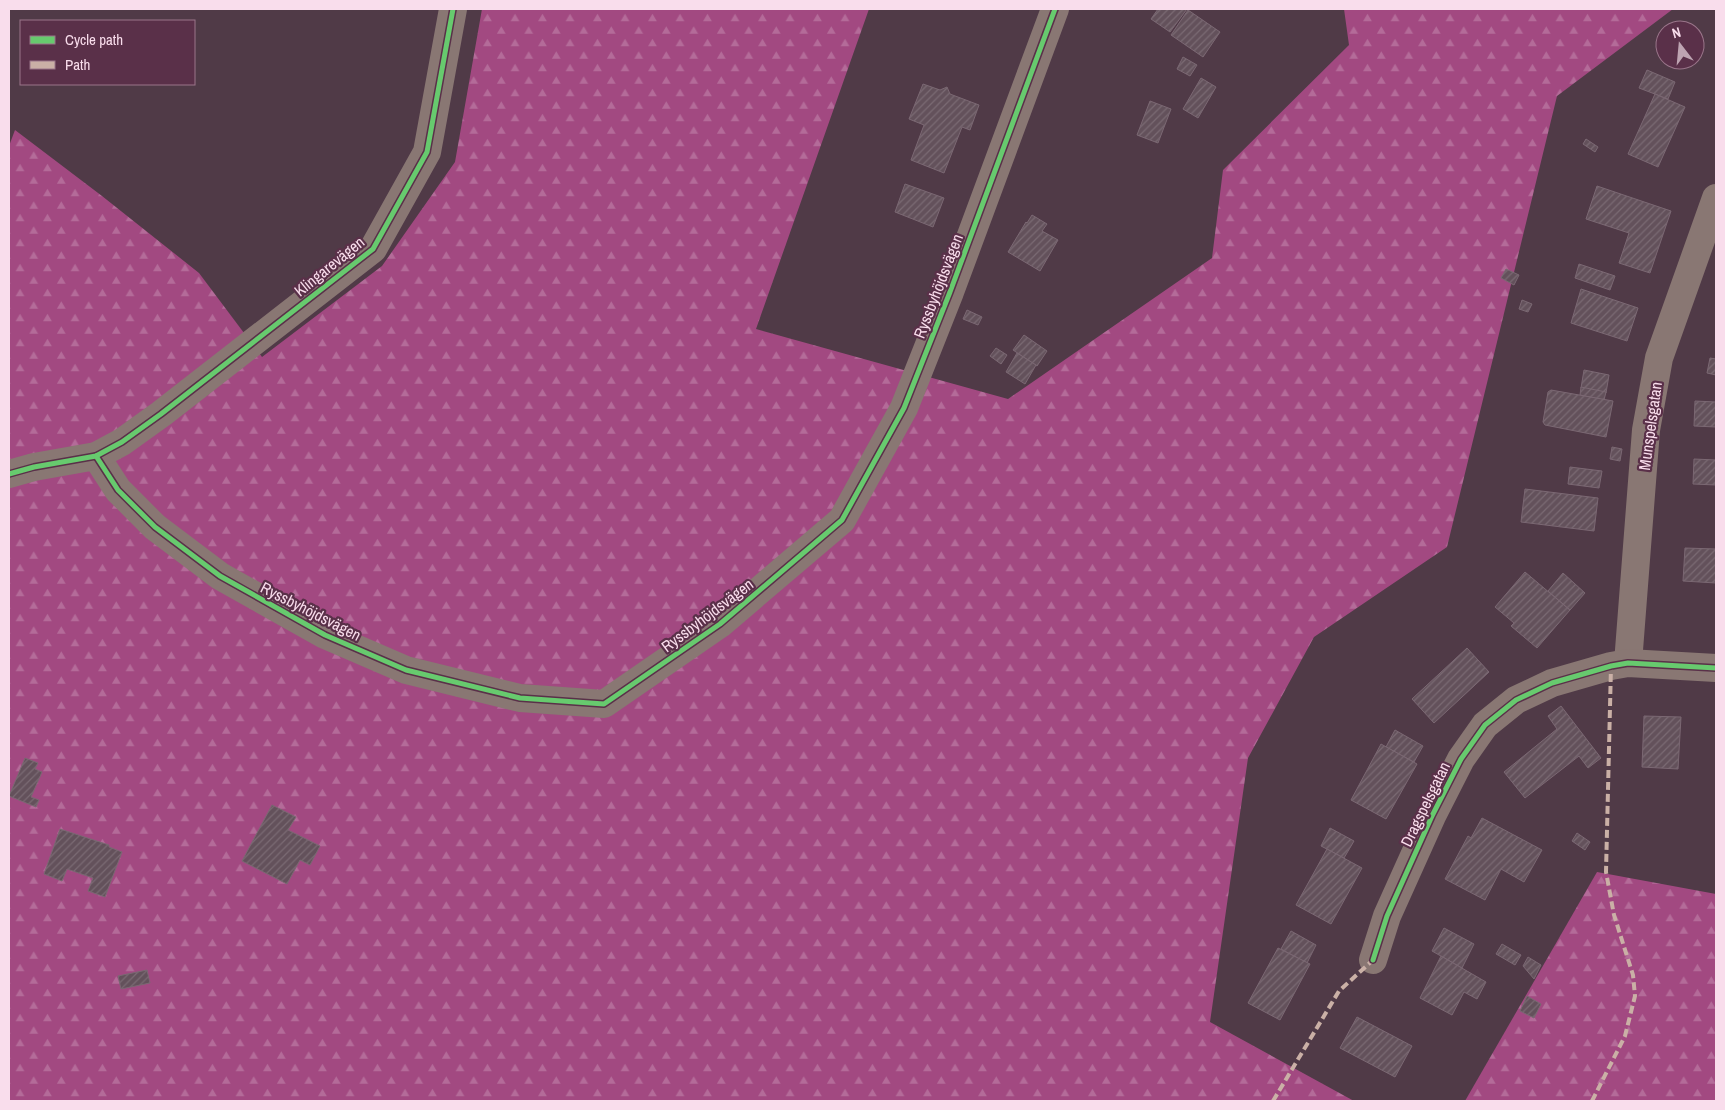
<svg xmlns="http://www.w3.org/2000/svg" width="1725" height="1110" viewBox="0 0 1725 1110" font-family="'Archivo Narrow',sans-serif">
<defs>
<pattern id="forest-firs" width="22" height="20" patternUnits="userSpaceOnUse" patternTransform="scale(1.25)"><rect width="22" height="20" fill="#a24981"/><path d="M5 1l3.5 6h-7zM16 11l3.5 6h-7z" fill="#b46b99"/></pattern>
<pattern id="building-hatch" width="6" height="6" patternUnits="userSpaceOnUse" patternTransform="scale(1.25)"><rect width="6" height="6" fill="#63515b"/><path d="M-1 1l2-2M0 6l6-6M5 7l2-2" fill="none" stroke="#7a6a73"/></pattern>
</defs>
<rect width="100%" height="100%" fill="#503a47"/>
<!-- forest -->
<g fill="url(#forest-firs)">
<path d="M482,9H869L756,329L1008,399L1212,258L1223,170L1349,45L1344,9H1673L1557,96L1447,547L1314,637L1248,758L1210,1022L1354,1101H9V146L15,130L102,196L199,273L262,357L382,266L455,162Z"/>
<path d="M1597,872L1716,894V1101H1465Z"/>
</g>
<!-- building -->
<g fill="url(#building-hatch)" stroke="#7b6873">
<path d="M1158,9H1187L1170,32L1151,19Z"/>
<path d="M1188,10L1220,32L1203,57L1171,35Z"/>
<path d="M1183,57L1197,65L1190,76L1177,69Z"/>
<path d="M1647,70L1675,82L1668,99L1639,88Z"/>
<path d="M1201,78L1216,87L1198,118L1183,109Z"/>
<path d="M923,84L940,90L947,87L950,94L979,105L970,130L962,127L944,173L911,160L924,125L909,119Z"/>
<path d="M1655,94L1685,107L1658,167L1628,154Z"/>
<path d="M1150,101L1171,109L1158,143L1137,135Z"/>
<path d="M1586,139L1598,147L1595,152L1583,144Z"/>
<path d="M905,184L944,198L933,227L895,212Z"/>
<path d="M1597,186L1671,211L1650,273L1619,263L1629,233L1586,219Z"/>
<path d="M1032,215L1047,224L1042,231L1058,240L1040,271L1008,252L1026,222L1027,223Z"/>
<path d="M1579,264L1615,276L1610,290L1575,278Z"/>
<path d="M1506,269L1519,275L1514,285L1501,278Z"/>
<path d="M1581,289L1638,308L1627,341L1571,323Z"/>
<path d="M1522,300L1532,304L1528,312L1519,309Z"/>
<path d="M967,310L982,317L978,325L963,319Z"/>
<path d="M1024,335L1047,351L1037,366L1013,350Z"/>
<path d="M996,348L1007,355L1001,364L990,356Z"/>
<path d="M1017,353L1036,365L1025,384L1006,372Z"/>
<path d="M1710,358L1716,359V375L1707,373Z"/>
<path d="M1584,370L1609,375L1606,393L1581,388Z"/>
<path d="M1581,387L1606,392L1604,400L1580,395Z"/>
<path d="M1551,390L1613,401L1606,437L1545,425L1543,422L1548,392Z"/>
<path d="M1695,401L1716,402V427L1694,426Z"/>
<path d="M1612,447L1622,449L1620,461L1610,459Z"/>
<path d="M1694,459L1716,460V485L1693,484Z"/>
<path d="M1570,467L1602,471L1599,488L1568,484Z"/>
<path d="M1525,489L1598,498L1594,531L1521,522Z"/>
<path d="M1685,548L1716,549V583L1683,581Z"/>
<path d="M1525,572L1570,610L1537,648L1511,626L1514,623L1495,607Z"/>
<path d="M1563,573L1585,593L1570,610L1548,591Z"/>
<path d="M1467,648L1489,672L1434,723L1412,699Z"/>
<path d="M1561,706L1601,758L1588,768L1579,756L1525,798L1504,772L1557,729L1548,716Z"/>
<path d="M1644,716L1681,717L1678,769L1642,767Z"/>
<path d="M1395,730L1423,746L1414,762L1386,747Z"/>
<path d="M1381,744L1417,764L1386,819L1351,800Z"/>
<path d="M25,758L38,763L35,769L42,772L31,797L39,800L36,807L9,796Z"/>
<path d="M272,805L296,817L288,830L320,846L310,865L300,860L287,884L242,861Z"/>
<path d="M1482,818L1542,850L1524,882L1501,869L1485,900L1445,879L1468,836L1471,838Z"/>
<path d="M1330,828L1354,841L1344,858L1321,846Z"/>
<path d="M60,829L109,845V847L122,852L105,897L88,891L93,878L67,869L62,881L44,874Z"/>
<path d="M1577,833L1590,842L1585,850L1572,841Z"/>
<path d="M1327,849L1362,868L1331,924L1296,905Z"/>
<path d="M1444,928L1474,944L1462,968L1432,951Z"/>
<path d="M1291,931L1316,945L1307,963L1281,949Z"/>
<path d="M1502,944L1521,955L1515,965L1496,954Z"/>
<path d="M1278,948L1310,964L1280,1020L1248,1003Z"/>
<path d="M1441,956L1486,982L1477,999L1464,992L1452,1015L1420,998Z"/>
<path d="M1528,957L1541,965L1534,979L1523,966Z"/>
<path d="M147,970L150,983L121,989L118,976Z"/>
<path d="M1527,996L1541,1004L1534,1018L1520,1011Z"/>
<path d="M1357,1017L1412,1046L1395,1077L1340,1048Z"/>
</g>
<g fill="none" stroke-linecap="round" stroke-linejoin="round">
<!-- minor -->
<g stroke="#897773" stroke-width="28">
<path d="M96,456L118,490L155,527L220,576L325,635L406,670L520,698L604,704L720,624L842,520L904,408L950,292L1055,9"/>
<path d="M9,474L34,467L96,456L122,442L161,414L373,249L427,152L453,9"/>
<path d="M1628,663L1646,430L1659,358L1716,198"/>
<path d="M1373,960L1387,916L1432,816L1461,759L1485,725L1516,700L1552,683L1611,666L1628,663L1716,668"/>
</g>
<!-- quiet -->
<g stroke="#cab0a6" stroke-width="4" stroke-dasharray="8 4" stroke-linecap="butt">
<path d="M1273,1101L1339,991L1373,960"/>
<path d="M1592,1101L1625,1036L1635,996L1633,975L1614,915L1606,872L1611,666"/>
</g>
<defs>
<g id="cycleway">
<path d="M96,456L118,490L155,527L220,576L325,635L406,670L520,698L604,704L720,624L842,520L904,408L950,292L1055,9"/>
<path d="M9,474L34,467L96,456L122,442L161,414L373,249L427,152L453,9"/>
<path d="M1373,960L1387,916L1432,816L1461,759L1485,725L1516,700L1552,683L1611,666L1628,663L1716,668"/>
</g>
</defs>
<!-- cycleway casing -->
<use href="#cycleway" stroke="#5a3049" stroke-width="8"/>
<!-- cycleway -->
<use href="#cycleway" stroke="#67ca6e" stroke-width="5"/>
</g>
<g text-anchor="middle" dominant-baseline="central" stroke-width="4.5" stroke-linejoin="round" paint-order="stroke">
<!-- street labels -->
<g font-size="16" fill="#f9ddec" stroke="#5a3049">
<text transform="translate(329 266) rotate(-39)">Klingarevägen</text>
<text transform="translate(938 286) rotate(-69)">Ryssbyhöjdsvägen</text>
<text transform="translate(1650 426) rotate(-82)">Munspelsgatan</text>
<text transform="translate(311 611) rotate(27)">Ryssbyhöjdsvägen</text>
<text transform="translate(707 615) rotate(-37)">Ryssbyhöjdsvägen</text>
<text transform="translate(1425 804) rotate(-64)">Dragspelsgatan</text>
</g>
</g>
<!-- border -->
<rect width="1725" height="1110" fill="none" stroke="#f9ddec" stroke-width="20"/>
<!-- legend -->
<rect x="20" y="20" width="175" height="65" fill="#5a3049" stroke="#9a758a"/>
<rect x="30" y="36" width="25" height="8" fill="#67ca6e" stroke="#9a758a"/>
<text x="65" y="45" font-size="15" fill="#f9ddec">Cycle path</text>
<rect x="30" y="61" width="25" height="8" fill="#cab0a6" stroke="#9a758a"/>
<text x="65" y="70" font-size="15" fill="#f9ddec">Path</text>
<!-- north arrow -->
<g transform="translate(1680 45) rotate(344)"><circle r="24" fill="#5a3049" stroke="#9a758a"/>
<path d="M0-4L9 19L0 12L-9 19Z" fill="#bea4b2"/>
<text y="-8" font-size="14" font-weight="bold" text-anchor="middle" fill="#f9ddec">N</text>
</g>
</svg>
